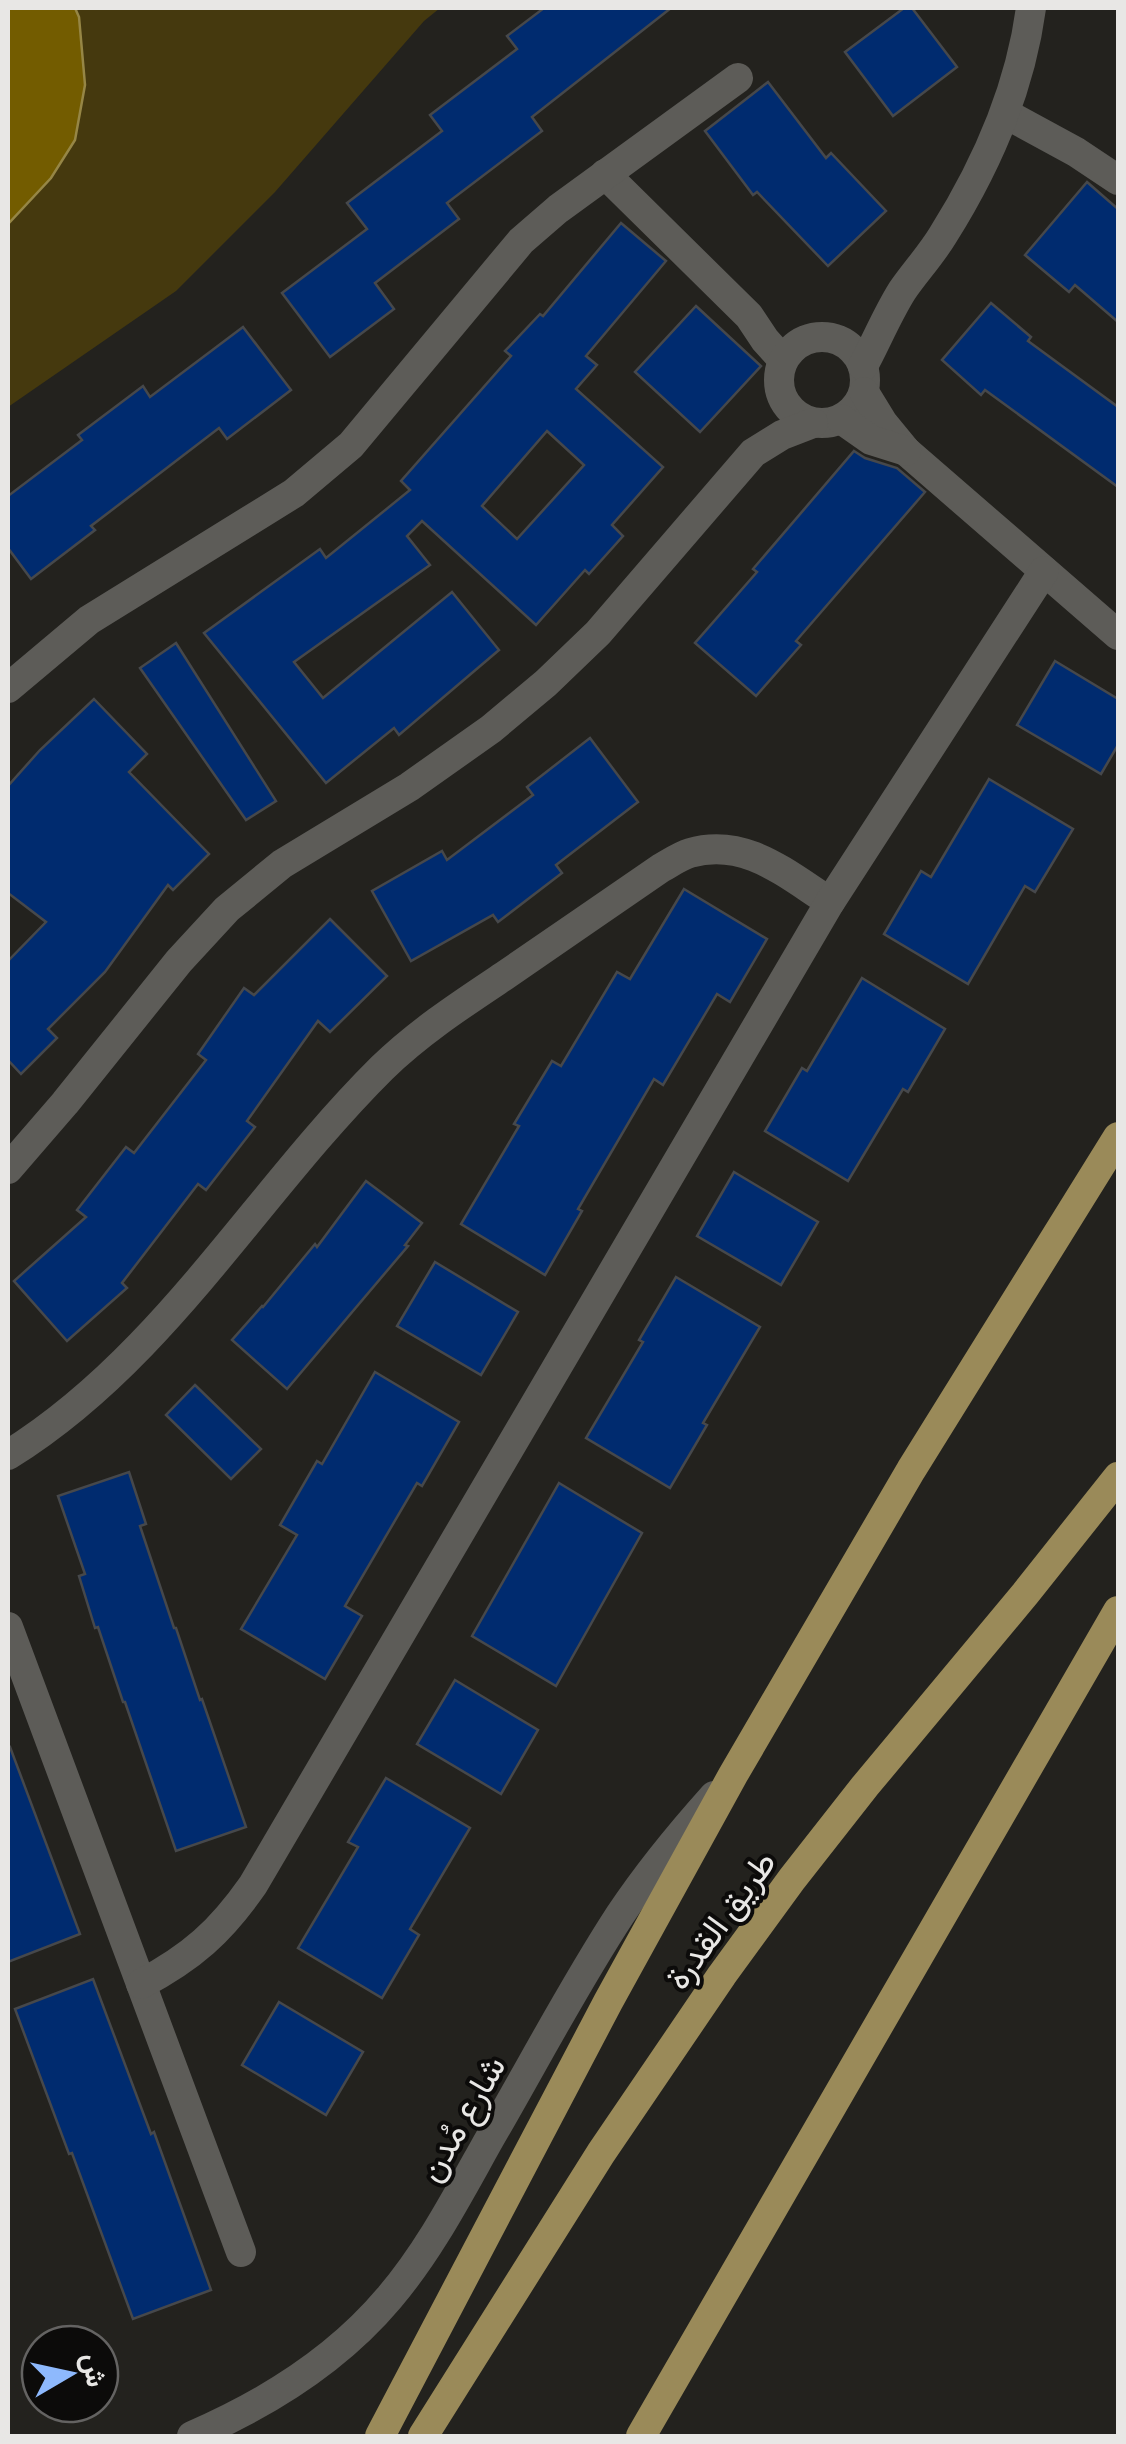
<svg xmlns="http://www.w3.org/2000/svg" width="1126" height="2444" viewBox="0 0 1126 2444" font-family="Literata,Vazirmatn,serif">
<rect width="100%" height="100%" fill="#23221e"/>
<!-- green -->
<path fill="#45390e" d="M8,8H440L424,21L275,192L176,291L8,407Z"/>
<!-- water -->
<path fill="#735c00" stroke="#968645" stroke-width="2.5" d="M8,8H75L79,17L85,85L75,140L51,178L8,224Z"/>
<!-- building -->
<g fill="#002b6f" stroke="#46484b" stroke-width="2.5" fill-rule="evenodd">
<path d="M544,8H671L532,117L542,131L447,203L459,219L375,283L394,309L330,357L282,293L367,229L347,203L442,131L430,115L517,49L507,36Z"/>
<path d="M904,8H912L957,67L893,116L845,52Z"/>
<path d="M768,82L826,158L831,153L886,211L828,266L757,192L753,195L705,131Z"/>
<path d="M1087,182L1118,209V322L1075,285L1069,292L1025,255Z"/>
<path d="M621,223L666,261L586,356L597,365L576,389L663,467L612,525L623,536L589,574L585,570L536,625L422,521L407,536L430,565L294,662L323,698L452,592L499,650L399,735L394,728L326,783L204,633L320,549L326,558L410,490L401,481L511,356L505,351L540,314L543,316ZM547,431L584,465L517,539L482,506Z"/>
<path d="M991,303L1031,337L1028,341L1118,407V487L985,390L981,395L942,360Z"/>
<path d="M696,306L761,366L700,432L635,372Z"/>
<path d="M243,327L291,390L227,439L219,428L91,526L95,530L31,579L8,548V496L82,440L78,435L143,386L150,397Z"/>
<path d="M854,451L865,458L897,468L925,492L796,641L801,645L756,696L695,643L757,572L753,569Z"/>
<path d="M176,643L276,801L246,820L140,668Z"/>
<path d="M1055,661L1118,699V745L1101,774L1017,725Z"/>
<path d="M94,699L147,754L129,772L209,854L173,890L168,885L105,972L48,1029L57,1038L21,1074L8,1060V961L46,922L8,893V786L40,750Z"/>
<path d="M590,738L638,802L556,865L562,873L498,922L493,915L411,961L372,891L442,851L447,860L533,795L527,787Z"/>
<path d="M989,779L1073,829L1035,892L1025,886L968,984L884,934L921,871L931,877Z"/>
<path d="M684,889L767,939L730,1002L717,994L663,1085L654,1079L578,1209L582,1211L545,1275L461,1224L519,1126L514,1124L552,1061L561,1066L617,972L630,979Z"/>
<path d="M330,919L387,976L330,1032L318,1021L247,1121L255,1127L206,1190L198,1184L122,1283L127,1288L67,1341L14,1281L86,1217L77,1210L126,1147L134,1153L206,1060L198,1054L244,988L254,995Z"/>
<path d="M862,978L945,1029L908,1092L903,1089L848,1181L765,1131L802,1068L807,1071Z"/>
<path d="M734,1172L818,1222L781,1285L697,1236Z"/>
<path d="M366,1181L422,1223L405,1245L408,1246L287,1389L232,1340L262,1306L263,1307L315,1244L317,1247Z"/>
<path d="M435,1262L518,1312L481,1375L397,1326Z"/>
<path d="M676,1277L760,1327L703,1423L707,1425L670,1488L586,1438L643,1342L639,1340Z"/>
<path d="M375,1372L459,1422L422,1486L417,1483L345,1606L362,1616L325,1679L241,1629L297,1535L280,1525L317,1461L322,1464Z"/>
<path d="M195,1385L261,1449L231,1479L166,1415Z"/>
<path d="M129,1472L146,1524L140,1526L174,1628H176L200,1700L202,1699L246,1827L176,1851L125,1702H123L98,1627L95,1628L79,1576L85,1574L58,1496Z"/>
<path d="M559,1483L642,1533L556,1686L472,1636Z"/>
<path d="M455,1680L538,1730L501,1794L417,1744Z"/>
<path d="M10,1747L80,1934L8,1962V1748Z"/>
<path d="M386,1778L470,1828L410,1929L419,1935L382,1998L298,1948L358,1847L348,1842Z"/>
<path d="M93,1979L151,2134L154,2132L211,2290L133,2319L72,2153L69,2154L15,2009Z"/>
<path d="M279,2002L363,2052L326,2115L242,2065Z"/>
</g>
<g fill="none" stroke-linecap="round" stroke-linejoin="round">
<!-- minor -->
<g stroke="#5d5c58" stroke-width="30">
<path d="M1006,114L1076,152L1118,180"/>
<path d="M605,174L749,316L765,340L783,360"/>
<circle cx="822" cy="380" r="43"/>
<path d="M863,366C876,342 887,315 902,291C915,272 931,255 943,235C987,165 1020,90 1031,8"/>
<path d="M864,392L883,423L906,451L1118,635"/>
<path d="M841,419L871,440L906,451"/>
<path d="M8,688L89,620L294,493L351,445L521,241L558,209L738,78"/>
<path d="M8,1169L65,1103L179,961L227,909L282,864L409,787L491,729L546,683L598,633L753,453L782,435L813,423"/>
<path d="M8,1455C163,1359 255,1194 382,1068C419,1032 462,1004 504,976C556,940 609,904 661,868C670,863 680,856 690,853C745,837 786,874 830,902"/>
<path d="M8,1627L241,2252"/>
<path d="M141,1984C192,1957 220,1932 253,1885L830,902L1044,571"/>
<path d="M192,2436C266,2404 336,2361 389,2298C430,2250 459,2193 490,2138C533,2064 573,1987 620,1915C648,1873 680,1834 714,1796"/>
</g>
<!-- major -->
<g stroke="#9a8a59" stroke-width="30">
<path d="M380,2436L608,2002L733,1775L911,1470L1118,1137"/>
<path d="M423,2436L601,2153L722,1975L792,1879L865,1786L1025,1594L1118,1477"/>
<path d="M641,2436L1118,1611"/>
</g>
</g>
<g text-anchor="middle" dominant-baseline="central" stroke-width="8" stroke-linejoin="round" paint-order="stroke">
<!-- street labels -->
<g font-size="35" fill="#e8e7e5" stroke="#0c0b0a">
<text transform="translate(718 1918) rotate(-54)">طريق القدرة</text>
<text transform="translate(459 2117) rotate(-60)">شارع مُدن</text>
</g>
</g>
<!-- border -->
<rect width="1126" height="2444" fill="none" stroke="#e8e7e5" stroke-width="20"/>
<!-- north arrow -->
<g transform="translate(70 2374) rotate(81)"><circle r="48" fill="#0c0b0a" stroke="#646362" stroke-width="2.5"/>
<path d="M0-8L18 38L0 25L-18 38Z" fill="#8eb9fd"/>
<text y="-15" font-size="28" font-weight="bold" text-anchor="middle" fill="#e8e7e5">ش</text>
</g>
</svg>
